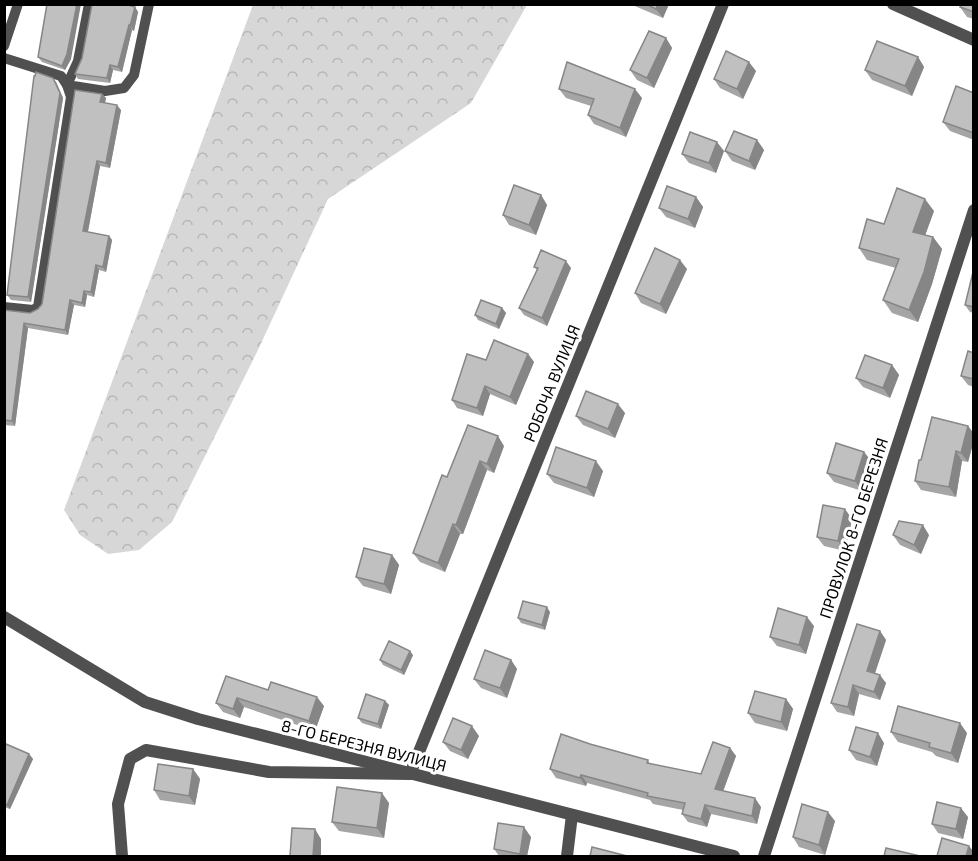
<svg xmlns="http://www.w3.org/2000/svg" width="978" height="861" viewBox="0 0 978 861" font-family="'Exo 2',sans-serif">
<defs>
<pattern id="forest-crowns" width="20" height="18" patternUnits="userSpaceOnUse" patternTransform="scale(1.5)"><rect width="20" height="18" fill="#d7d7d7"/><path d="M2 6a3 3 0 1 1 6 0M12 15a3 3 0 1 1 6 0" fill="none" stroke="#b7b7b7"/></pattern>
</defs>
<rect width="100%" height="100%" fill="#fff"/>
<!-- forest -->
<path fill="url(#forest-crowns)" d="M253,5H527L471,103L328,199L257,352L172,522L139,550L108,554L80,535L64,510Z"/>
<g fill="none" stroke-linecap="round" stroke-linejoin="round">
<!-- lane -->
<g stroke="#505050" stroke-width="10">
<path d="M89,4L78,61L67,85L105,91L124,88L134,75L149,4"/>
<path d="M4,46L18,4"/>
<path d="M4,58L61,76L67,85L71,97L38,307L33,310L4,307"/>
</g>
<!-- street -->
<g stroke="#505050" stroke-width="12">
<path d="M893,4L974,40"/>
<path d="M4,617L145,702L198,719L734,856"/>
<path d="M122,856L118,804L130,759L146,750L269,772L410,774L723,4"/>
<path d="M567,856L572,815"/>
<path d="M764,856L974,210"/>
</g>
</g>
<!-- wall -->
<g fill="#a5a5a5">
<path d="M630,4H669L663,18Z"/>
<path d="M974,4V19L967,17L960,7Z"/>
<path d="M129,5L135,7L138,12L134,31L132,30L122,72L113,70L110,83L78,79L75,74L82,58Z"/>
<path d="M666,38L672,48L654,88L637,80L630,70Z"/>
<path d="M38,57L71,59L65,70L42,62Z"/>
<path d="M918,57L924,67L912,96L872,80L865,70Z"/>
<path d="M756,71L743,99L720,88L714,79Z"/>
<path d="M56,82L63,98L31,302L11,300L7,295Z"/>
<path d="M559,89L642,98L626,137L594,124L588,115L591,106L566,98Z"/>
<path d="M974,93V140L950,131L943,122Z"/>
<path d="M102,94L106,98L105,103L121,110L110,168L100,166L88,232L109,236L112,240L106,272L99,270L94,297L87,295L85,307L74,305L68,335L28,328L15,426L4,425V310L30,313L38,309L42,304Z"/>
<path d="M757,140L764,150L755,170L732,161L725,151Z"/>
<path d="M724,151L716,173L689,163L682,154Z"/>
<path d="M541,195L547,205L536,235L509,225L503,215Z"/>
<path d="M696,197L703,207L695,228L666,217L659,208Z"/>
<path d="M934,211L925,235L933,237L942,249L932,284L918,322L892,313L883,300L896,268L867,260L859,248L884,224Z"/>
<path d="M534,267L571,268L547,326L524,315L519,308L537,270Z"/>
<path d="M974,268V313L970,312L965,305Z"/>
<path d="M687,269L666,314L641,303L635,293Z"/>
<path d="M502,308L506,313L499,329L478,320L475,315Z"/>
<path d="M974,353V387L968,385L961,376Z"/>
<path d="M528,354L534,362L516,405L490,394L483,416L457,408L452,400L486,360Z"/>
<path d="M892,365L899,375L890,398L863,387L856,378Z"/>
<path d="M625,413L615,438L583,425L576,416Z"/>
<path d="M968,426L974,434V440L968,462L962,461L956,497L921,490L915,481L921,460Z"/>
<path d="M504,446L494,473L487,470L463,534H460L445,572L420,562L413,553L447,477Z"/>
<path d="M864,452L871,461L862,491L834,482L827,473Z"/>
<path d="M603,471L594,497L554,483L547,474Z"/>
<path d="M852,519L845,551L824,546L817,537Z"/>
<path d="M893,535H929L921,554L900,545Z"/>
<path d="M392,555L399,565L391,594L363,586L356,577Z"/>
<path d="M550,612L545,630L521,623L518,618Z"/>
<path d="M814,626L806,654L777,646L770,637Z"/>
<path d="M880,631L886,640L875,673L886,683L880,700L859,694L854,716L837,712L831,703Z"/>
<path d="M413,655L404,675L383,665L380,660Z"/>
<path d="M511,660L517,669L507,698L481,688L474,679Z"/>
<path d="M268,690L324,706L315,731L244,707L240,718L223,712L216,703Z"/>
<path d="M786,699L793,709L787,731L755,723L748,713Z"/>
<path d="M385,701L389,705L381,729L362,723L358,718Z"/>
<path d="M891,732L967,733L958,763L936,756L932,752L898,742Z"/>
<path d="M479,736L468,759L450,751L443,742Z"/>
<path d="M884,743L877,766L856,760L849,750Z"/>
<path d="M590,744L648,760L650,764L701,774L730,748L736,756L723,791L761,807L757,824L711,814L707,827L688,822L682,814L683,810L653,804L650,800L587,783L586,786L556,778L550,769Z"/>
<path d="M4,748L29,754L33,759L10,809L4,807Z"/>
<path d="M193,769L200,779L195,805L160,800L154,790Z"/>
<path d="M389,803L384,838L339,831L332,822Z"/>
<path d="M968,817L963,839L938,833L932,824Z"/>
<path d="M835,821L825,855L799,847L793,837Z"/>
<path d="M531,837L527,856H499L494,849Z"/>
</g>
<!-- shaded-wall -->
<g fill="#868686">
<path d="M77,4H81L71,59L65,70L62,66Z"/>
<path d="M658,4H669L663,18L656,9Z"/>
<path d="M135,7L138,12L134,31L130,26Z"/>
<path d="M129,25L132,30L122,72L118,67Z"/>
<path d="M666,38L672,48L654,88L647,78Z"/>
<path d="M918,57L924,67L912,96L905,86Z"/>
<path d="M749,62L756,71L743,99L737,89Z"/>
<path d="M110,65L113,70L110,83L107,78Z"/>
<path d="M53,78L56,82L63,98L31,302L28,297Z"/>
<path d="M635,89L642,98L626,137L620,128Z"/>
<path d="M102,94L106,98L104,107L100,102Z"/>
<path d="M117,105L121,110L110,168L106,163Z"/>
<path d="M757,140L764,150L755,170L749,161Z"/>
<path d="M717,142L724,151L716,173L709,163Z"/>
<path d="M97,161L100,166L87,236L83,231Z"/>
<path d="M541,195L547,205L536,235L529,225Z"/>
<path d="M696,197L703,207L695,228L688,219Z"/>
<path d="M925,199L934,211L922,244L913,232Z"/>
<path d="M109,236L112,240L106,272L103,267Z"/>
<path d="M933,237L942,249L932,284L918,322L909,310Z"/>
<path d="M680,260L687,269L666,314L660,304Z"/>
<path d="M566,261L571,268L547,326L542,318Z"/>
<path d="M96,265L99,270L94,297L91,292Z"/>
<path d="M84,291L87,295L85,307L82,303Z"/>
<path d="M70,300L74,305L68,335L65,330Z"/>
<path d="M502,308L506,313L499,329L496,324Z"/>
<path d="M24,323L28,328L15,426L12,421Z"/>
<path d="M528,354L534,362L516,405L510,397Z"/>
<path d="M892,365L899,375L890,398L883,388Z"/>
<path d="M485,386L490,394L483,416L477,408Z"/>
<path d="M618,404L625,413L615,438L608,429Z"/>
<path d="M968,426L974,434V440L968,462L961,453Z"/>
<path d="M498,436L504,446L494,473L487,464Z"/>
<path d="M956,451L962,461L956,497L949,487Z"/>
<path d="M864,452L871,461L862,491L855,481Z"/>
<path d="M480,461L487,470L463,534L456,525Z"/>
<path d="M596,461L603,471L594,497L587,488Z"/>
<path d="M845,509L852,519L845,551L838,541Z"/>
<path d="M453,524L460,534L445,572L438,563Z"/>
<path d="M923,525L929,535L921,554L914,545Z"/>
<path d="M392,555L399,565L391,594L384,584Z"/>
<path d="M547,607L550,612L545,630L542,625Z"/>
<path d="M807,617L814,626L806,654L799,645Z"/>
<path d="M880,631L886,640L873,679L867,671Z"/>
<path d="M410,651L413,655L404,675L401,670Z"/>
<path d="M511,660L517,669L507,698L500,688Z"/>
<path d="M880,675L886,683L880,700L874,692Z"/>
<path d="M853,685L859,694L854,716L848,707Z"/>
<path d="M317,697L324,706L315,731L309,721Z"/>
<path d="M237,698L244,707L240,718L233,709Z"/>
<path d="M786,699L793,709L787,731L781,722Z"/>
<path d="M385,701L389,705L381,729L378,724Z"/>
<path d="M960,723L967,733L958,763L951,753Z"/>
<path d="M472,726L479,736L468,759L461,750Z"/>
<path d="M878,733L884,743L877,766L870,757Z"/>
<path d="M730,748L736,756L721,797L715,789Z"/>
<path d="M29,754L33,759L10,809L7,805Z"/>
<path d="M193,769L200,779L195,805L189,796Z"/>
<path d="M581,775L587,783L586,786L580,778Z"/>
<path d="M382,793L389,803L384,838L377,828Z"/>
<path d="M755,798L761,807L757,824L752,816Z"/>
<path d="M705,805L711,814L707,827L701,819Z"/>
<path d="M961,808L968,817L963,839L956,829Z"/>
<path d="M828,812L835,821L825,855L819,845Z"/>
<path d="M524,827L531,837L527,856H521L520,854Z"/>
<path d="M315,829L321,839V856H313Z"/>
<path d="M969,846L974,852V856H966Z"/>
</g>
<!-- building -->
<g fill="#c0c0c0" stroke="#868686" stroke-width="1.5">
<path d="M47,4H77L67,54L62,66L38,57Z"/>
<path d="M92,4H125L135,7L130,26L129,25L118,67L110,65L107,78L75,74L82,58Z"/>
<path d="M646,4H658L656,9Z"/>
<path d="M961,4H974V12L960,7Z"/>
<path d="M649,31L666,38L647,78L630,70Z"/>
<path d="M877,41L918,57L905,86L865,70Z"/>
<path d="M726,51L749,62L737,89L714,79Z"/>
<path d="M567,62L635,89L620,128L588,115L594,99L559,89Z"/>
<path d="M36,72L53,78L60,93L28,297L7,295L34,76H35Z"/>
<path d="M956,86L974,93V133L943,122Z"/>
<path d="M75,90L102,94L100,102L117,105L106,163L97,161L83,231L109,236L103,267L96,265L91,292L84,291L82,303L70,300L65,330L24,323L12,421L4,420V310L30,313L38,309L42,304Z"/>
<path d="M734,131L757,140L749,161L725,151Z"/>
<path d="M690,132L717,142L709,163L682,154Z"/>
<path d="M514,185L541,195L529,225L503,215Z"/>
<path d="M667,186L696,197L688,219L659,208Z"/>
<path d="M897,188L925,199L913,232L933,237L924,272L909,310L883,300L899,259L859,248L867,219L884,224Z"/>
<path d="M655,248L680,260L660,304L635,293Z"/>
<path d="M541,250L566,261L542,318L519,308L538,268L534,267Z"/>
<path d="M974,268V307L965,305Z"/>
<path d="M481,300L502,308L496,324L475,315Z"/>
<path d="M494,340L528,354L510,397L485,386L477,408L452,400L467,354L486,360Z"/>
<path d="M968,351L974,353V379L961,376Z"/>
<path d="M865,355L892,365L883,388L856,378Z"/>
<path d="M586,391L618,404L608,429L576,416Z"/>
<path d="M932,417L968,426L961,453L956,451L949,487L915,481L919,460H921Z"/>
<path d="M468,425L498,436L487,464L480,461L456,525L453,524L438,563L413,553L442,475L447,477Z"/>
<path d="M836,443L864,452L855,481L827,473Z"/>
<path d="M556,447L596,461L587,488L547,474Z"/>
<path d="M823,505L845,509L838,541L817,537Z"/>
<path d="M899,521L923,525L914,545L893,535Z"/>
<path d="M364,548L392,555L384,584L356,577Z"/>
<path d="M523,601L547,607L542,625L518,618Z"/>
<path d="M778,608L807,617L799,645L770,637Z"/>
<path d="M857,624L880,631L867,671L880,675L874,692L853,685L848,707L831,703Z"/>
<path d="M389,641L410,651L401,670L380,660Z"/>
<path d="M485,650L511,660L500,688L474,679Z"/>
<path d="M226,676L268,690L271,682L317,697L309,721L237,698L233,709L216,703Z"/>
<path d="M755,691L786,699L781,722L748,713Z"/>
<path d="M366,694L385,701L378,724L358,718Z"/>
<path d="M898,706L960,723L951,753L929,747L930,743L891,732Z"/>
<path d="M453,718L472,726L461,750L443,742Z"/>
<path d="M856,727L878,733L870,757L849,750Z"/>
<path d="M561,734L590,744L648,760L647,763L701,774L713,742L730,748L715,789L755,798L752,816L705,805L701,819L682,814L685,803L647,796L648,793L581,775L580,778L550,769Z"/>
<path d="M6,744L29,754L7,805L4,804V748Z"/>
<path d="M158,764L193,769L189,796L154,790Z"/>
<path d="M337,787L382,793L377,828L332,822Z"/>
<path d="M937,802L961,808L956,829L932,824Z"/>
<path d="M802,804L828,812L819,845L793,837Z"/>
<path d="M498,823L524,827L520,854L494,849Z"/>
<path d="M292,828L315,829L313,856H290Z"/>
<path d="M942,838L969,846L966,856H937Z"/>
<path d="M592,847L627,856H590Z"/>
<path d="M886,848L920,856H884Z"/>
</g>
<g text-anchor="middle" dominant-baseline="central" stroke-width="6" stroke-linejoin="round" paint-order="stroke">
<!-- street labels -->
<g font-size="16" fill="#000" stroke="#fff">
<text transform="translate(551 383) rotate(-68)">РОБОЧА ВУЛИЦЯ</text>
<text transform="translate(853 528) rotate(-72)">ПРОВУЛОК 8-ГО БЕРЕЗНЯ</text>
<text transform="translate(364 745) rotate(14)">8-ГО БЕРЕЗНЯ ВУЛИЦЯ</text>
</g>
</g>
<!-- border -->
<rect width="978" height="861" fill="none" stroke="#000000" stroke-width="12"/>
</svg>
